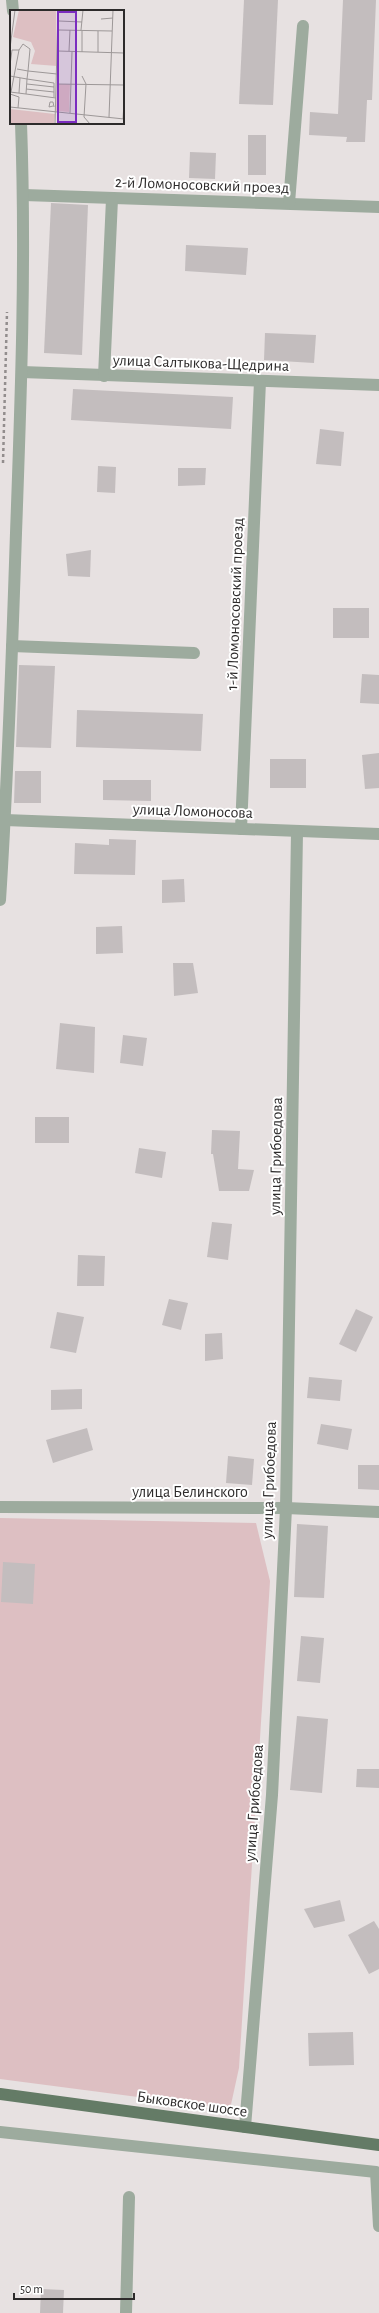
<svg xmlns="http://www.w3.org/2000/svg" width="379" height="2313" viewBox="0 0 379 2313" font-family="'Alegreya Sans',sans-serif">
<rect width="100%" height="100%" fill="#e7e1e1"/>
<!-- green -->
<path fill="#ddbfc2" d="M0,1518L256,1523L270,1581L239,2068L230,2109L0,2079Z"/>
<!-- building -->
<g fill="#c3bdbe">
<path d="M244,0H278L273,105L239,104Z"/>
<path d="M343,0H376L372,100H367L365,142H346L347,137L309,135L310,112L338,114Z"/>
<rect x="248" y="135" width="18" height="40"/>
<path d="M190,152L216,153L215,179L189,178Z"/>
<path d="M51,203L88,205L82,355L44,353Z"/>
<path d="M186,245L248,248L246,275L185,271Z"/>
<path d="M265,333L316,335L314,363L264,360Z"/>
<path d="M73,389L233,397L231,429L71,420Z"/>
<path d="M320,429L344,432L341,466L316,464Z"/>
<path d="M98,466L116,467L115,493L97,492Z"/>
<path d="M178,468H206L205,485L178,486Z"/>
<path d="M91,550L90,577L68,576L66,554Z"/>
<rect x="333" y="608" width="36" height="30"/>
<path d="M19,665L55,666L51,748L16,747Z"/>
<path d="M362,674L379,675V704L360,703Z"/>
<path d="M77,710L203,714L201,751L76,747Z"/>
<path d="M379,753V788L365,789L362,755Z"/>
<rect x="270" y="759" width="36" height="29"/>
<path d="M15,771H41V803H14Z"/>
<path d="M103,780H151V801L103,800Z"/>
<path d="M109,839L136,840L135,875L74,874L75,843L109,845Z"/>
<path d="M184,879L185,902L162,903V880Z"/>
<path d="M122,926L123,953L96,954V927Z"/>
<path d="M173,963H193L198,993L174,996Z"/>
<path d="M60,1023L95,1027L94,1073L56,1069Z"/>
<path d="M123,1035L147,1038L143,1066L120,1063Z"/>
<rect x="35" y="1117" width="34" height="26"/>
<path d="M212,1130L240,1131L238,1169L254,1170L249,1191H219L213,1154H211Z"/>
<path d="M139,1148L166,1152L162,1178L135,1173Z"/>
<path d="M212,1222L232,1224L228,1260L207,1257Z"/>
<path d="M78,1255L105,1256L104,1286H77Z"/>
<path d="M169,1299L188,1303L181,1330L162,1325Z"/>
<path d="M356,1309L373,1317L356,1352L339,1344Z"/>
<path d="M57,1312L84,1317L76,1353L50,1348Z"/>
<path d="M222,1333L223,1359L205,1361V1334Z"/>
<path d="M309,1377L342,1380L340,1401L307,1398Z"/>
<path d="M82,1389V1409L51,1410V1390Z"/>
<path d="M321,1424L352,1429L348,1450L317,1444Z"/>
<path d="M87,1428L93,1450L53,1463L46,1440Z"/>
<path d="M228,1456L254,1459L252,1485L226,1483Z"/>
<path d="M358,1465H379V1490L358,1489Z"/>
<path d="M297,1524L328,1526L324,1598L294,1597Z"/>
<path d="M3,1562L35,1564L33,1604L1,1602Z"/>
<path d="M301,1636L324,1638L320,1683L297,1681Z"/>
<path d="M297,1716L328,1719L322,1793L290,1790Z"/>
<path d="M357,1769H379V1788L356,1787Z"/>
<path d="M340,1900L345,1921L314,1928L304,1909Z"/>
<path d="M374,1921L379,1929V1969L369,1974L348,1935Z"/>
<path d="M353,2032L354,2065L309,2066L308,2033Z"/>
<path d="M41,2289L64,2290L63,2313H40Z"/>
</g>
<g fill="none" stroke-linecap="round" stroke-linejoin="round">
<!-- path -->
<path stroke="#928d8d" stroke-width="2.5" stroke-dasharray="3 3" stroke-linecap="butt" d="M3,463L7,312"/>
<!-- minor -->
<g stroke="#9dab9e" stroke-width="12">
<path d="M12,0L13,11"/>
<path d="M24,195L379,207"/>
<path d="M289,203L303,26"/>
<path d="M22,372L379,385"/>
<path d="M104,376L112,199"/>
<path d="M12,646L194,653"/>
<path d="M5,820L379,834"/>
<path d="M241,829L260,381"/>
<path d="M0,900C8,777 12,655 16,533C21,396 26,260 21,123"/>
<path d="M0,1507L286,1508L379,1512"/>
<path d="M245,2127L272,1795L286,1508L297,832"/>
<path d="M0,2132L376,2172L379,2226"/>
<path d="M126,2313L129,2197"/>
</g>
<!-- major -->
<path stroke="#647b66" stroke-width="12" d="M0,2094L379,2145"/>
</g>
<g text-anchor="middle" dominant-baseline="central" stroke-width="4" stroke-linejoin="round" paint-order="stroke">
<!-- street labels -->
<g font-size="16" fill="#2d2b2b" stroke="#fff">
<text transform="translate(202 185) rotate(2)">2-й Ломоносовский проезд</text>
<text transform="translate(201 363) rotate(2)">улица Салтыкова-Щедрина</text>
<text transform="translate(235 604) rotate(-88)">1-й Ломоносовский проезд</text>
<text transform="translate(193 811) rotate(2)">улица Ломоносова</text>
<text transform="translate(276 1156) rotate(-89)">улица Грибоедова</text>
<text transform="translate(269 1480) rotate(-88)">улица Грибоедова</text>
<text x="190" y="1492">улица Белинского</text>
<text transform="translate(254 1803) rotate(-86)">улица Грибоедова</text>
<text transform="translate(192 2104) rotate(8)">Быковское шоссе</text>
</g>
</g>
<!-- overview -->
<g transform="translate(10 10)">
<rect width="114" height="114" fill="#e7e1e1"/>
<path d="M9,0H46L47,56L21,54L25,41L21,32L3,27ZM47,74H60L59,102L46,101ZM0,99L45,104L44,114H0Z" fill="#ddbfc2"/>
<path fill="none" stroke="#9d9898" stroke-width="1" d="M91,9L103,8M49,11L72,12M49,20L102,21M71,20L73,0M72,21V42M88,21V42M0,38L5,0M48,41L114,43M59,41L60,20M0,55L2,40H9L13,34L20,39L18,61L47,64M0,66L17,69L18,61L7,59M72,66L76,74L74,107L80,114M17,74L44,77M47,74L114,75M16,79L44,82M0,82L16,84M1,82L9,40M9,83L10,68M0,84L9,87L8,98M44,87V73L17,69L16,84L46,88M43,96L39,97L40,92H43L44,97M0,97L114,109M60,103L62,42M99,107L103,0M113,109L114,93M45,114L48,0"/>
<path fill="#7b2cbf" fill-opacity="0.15" stroke="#7b2cbf" stroke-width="2" d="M48,2H66V112H48Z"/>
<rect width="114" height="114" fill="none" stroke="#2d2b2b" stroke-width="2"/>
</g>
<!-- scale -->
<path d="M14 2293v6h120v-6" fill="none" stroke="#2d2b2b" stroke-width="2"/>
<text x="20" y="2293" font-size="12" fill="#2d2b2b" stroke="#ffffff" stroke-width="3" paint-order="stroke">50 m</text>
</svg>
